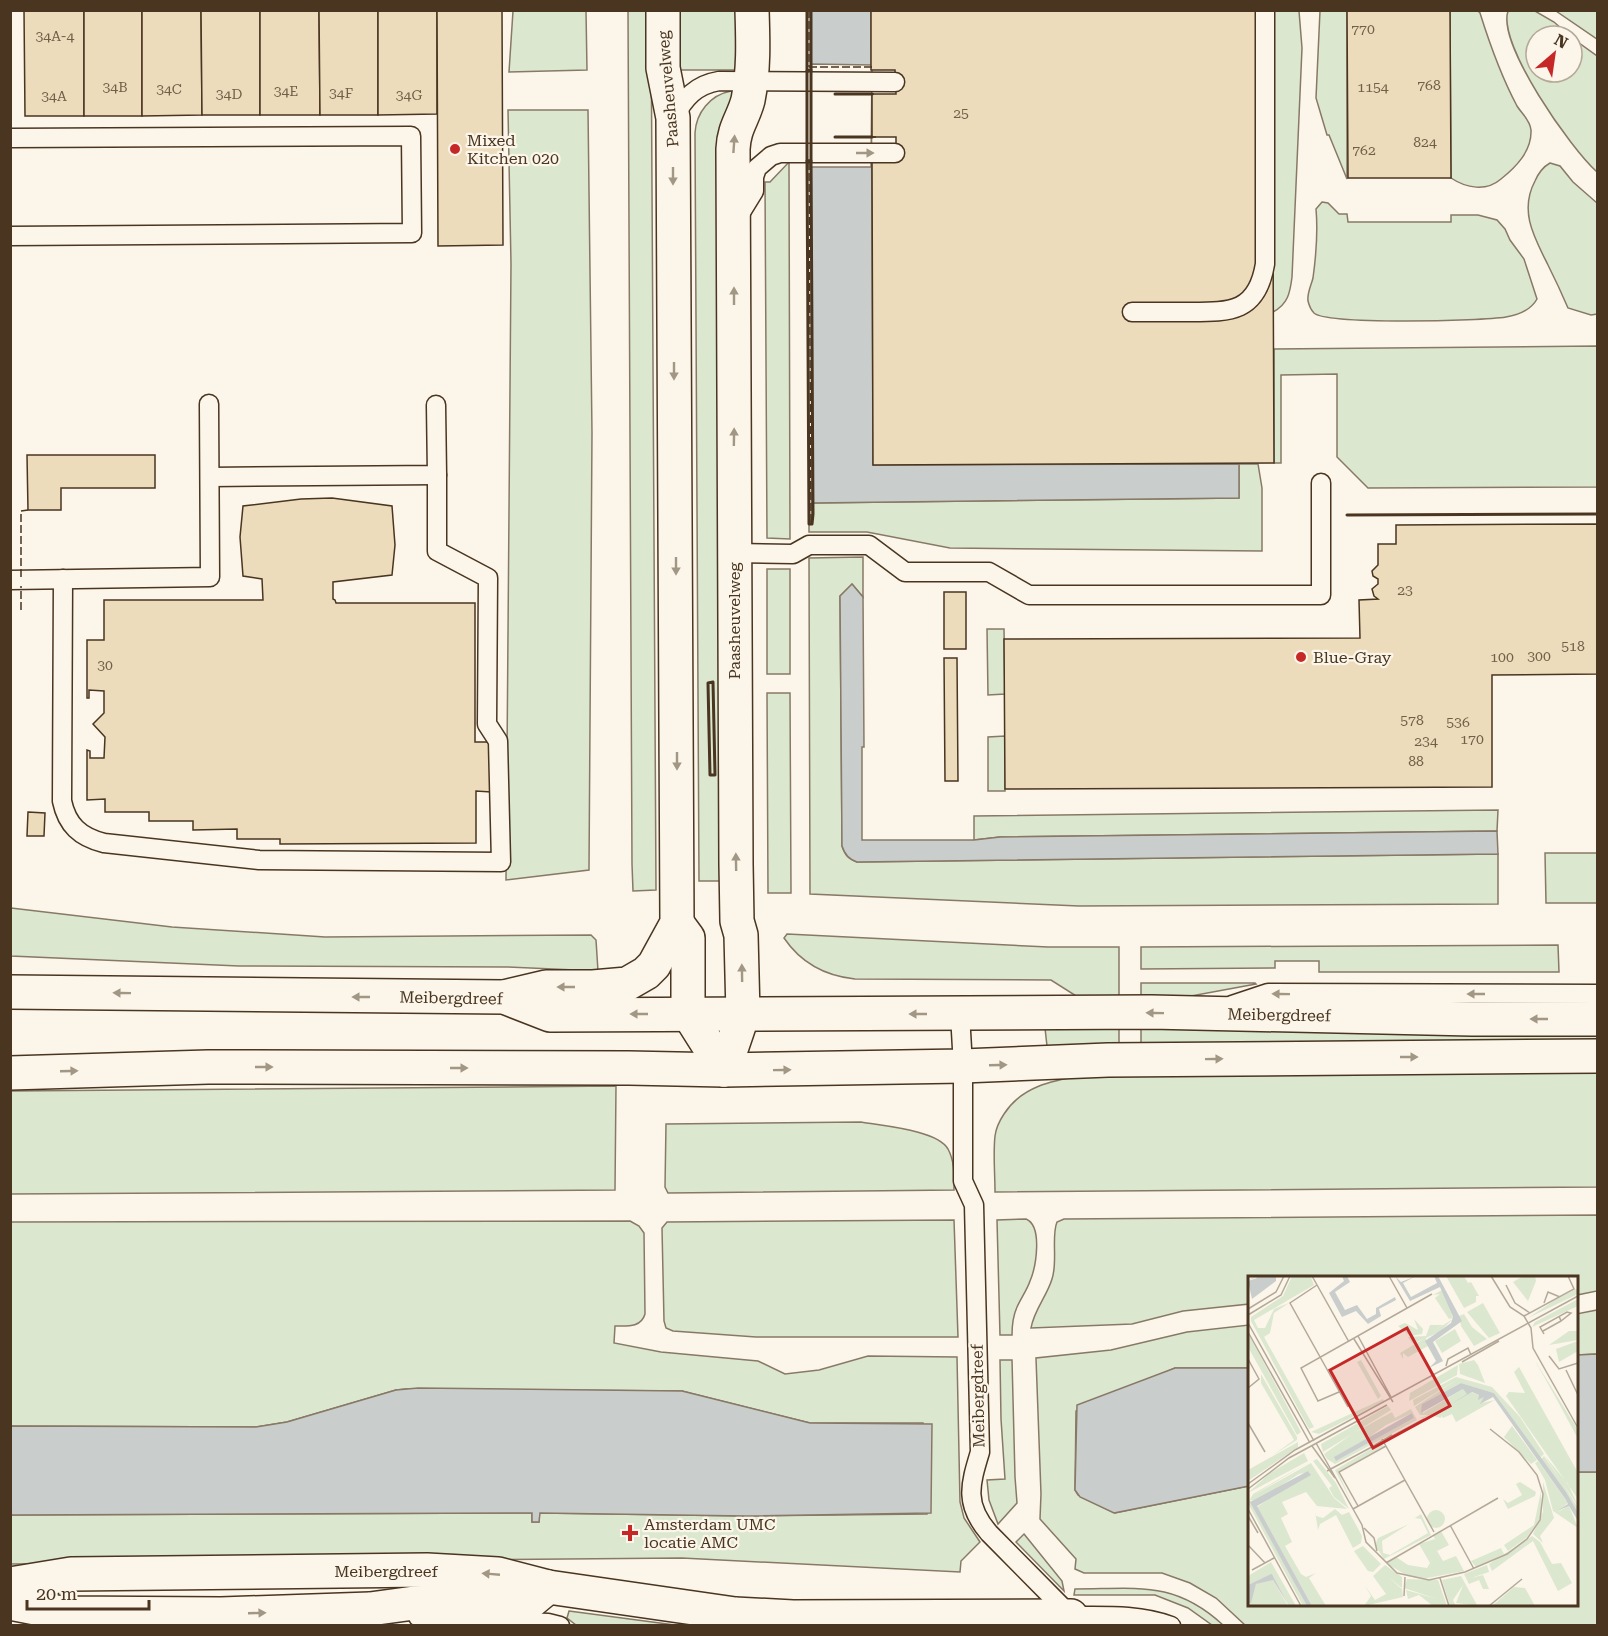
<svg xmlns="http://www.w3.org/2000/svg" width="1608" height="1636" viewBox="0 0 1608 1636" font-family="'Roboto Serif',serif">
<rect width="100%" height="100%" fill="#fbf6e9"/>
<!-- green -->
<g fill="#dce7d0" stroke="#887966" stroke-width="1.5">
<path d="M513,11H586L587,70L509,72Z"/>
<path d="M628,11H651L656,890L633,891L632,864Z"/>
<path d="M676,11H740L738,70H678Z"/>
<path d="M1272,11H1299L1302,48L1292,277C1290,293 1288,304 1273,312Z"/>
<path d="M1320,11H1347V179L1329,135H1327L1316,98Z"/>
<path d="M1450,11H1478L1480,13C1490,45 1501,76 1517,106C1522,114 1530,120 1531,130C1532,151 1516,167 1501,179C1486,192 1466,188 1451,178Z"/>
<path d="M1508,11H1535L1554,22L1570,36H1536V72H1572V38L1597,56V172C1571,149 1497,44 1508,11Z"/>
<path d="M1556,11H1597V39Z"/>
<path d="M731,91L735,94L726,881H699L695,133C696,113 710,95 731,91Z"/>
<path d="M508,110H588L592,433L589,870L506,880L511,264Z"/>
<path d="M789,162L790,539L767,538L765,182H770Z"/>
<path d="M1550,163L1560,166L1573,182L1597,203V314L1591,315L1568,308C1562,294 1555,279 1548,265C1534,237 1519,211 1535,181C1538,174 1543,167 1550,163Z"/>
<path d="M1322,202L1328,203L1339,214H1347L1348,222H1451V215H1478L1497,220L1505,229L1510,240L1524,259L1537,299C1531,310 1518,315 1506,317C1482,321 1327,325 1314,313C1311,310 1309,305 1308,301C1307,293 1311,286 1313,278C1316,256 1318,231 1316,209Z"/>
<path d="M1597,346V487L1368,488L1337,457V374L1281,375V463H1274V349Z"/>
<path d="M1239,464H1258L1262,488V551L950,548L867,532H809V524H812V503L1239,498Z"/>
<path d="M863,557V597L852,584L840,596L842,846C845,855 848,859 857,862L1498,854V904L1079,906L810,894L809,558Z"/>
<rect x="767" y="569" width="23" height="105"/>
<path d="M987,629H1004L1005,694L988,695Z"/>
<path d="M767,693H790L791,893H768Z"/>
<path d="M1005,736V791H988V737Z"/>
<path d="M1498,810L1497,831L1000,837L974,840V816Z"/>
<path d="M1545,853H1597V903H1546Z"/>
<path d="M11,908L172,927L325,937L591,935L596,940L598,971L508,967L239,966L11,956Z"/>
<path d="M787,934L1048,947H1119V1001H1084L1051,980L855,979C826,976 801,963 784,938Z"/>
<path d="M1558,945L1559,972H1319V961H1275V968L1141,969V947Z"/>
<path d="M1141,983H1255L1256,984L1164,1001H1141Z"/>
<path d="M1119,1023V1050L1047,1046L1045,1028Z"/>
<path d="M1141,1023L1597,1032L1598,1040L1141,1049Z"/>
<path d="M1597,1066V1187L995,1192C995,1173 993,1154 995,1136C996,1128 1000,1120 1004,1114C1023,1084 1057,1080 1090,1074Z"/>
<path d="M616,1086L615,1190L11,1194V1091Z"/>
<path d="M861,1122C882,1126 937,1130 948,1149C955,1162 954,1176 954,1190L668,1193L665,1187L666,1124Z"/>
<path d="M1597,1215V1291L1577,1295L1576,1278H1250L1249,1304L1183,1311L1132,1324L1031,1328C1034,1310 1047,1296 1052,1279C1058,1262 1051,1236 1057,1222L1064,1219Z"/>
<path d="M1026,1219C1043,1226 1036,1267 1030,1281C1027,1290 1021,1298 1017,1307C1013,1316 1012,1325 1012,1335H1000L997,1220Z"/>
<path d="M954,1220L958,1337H756L673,1331L666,1328L664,1321L662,1228L667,1222Z"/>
<path d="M630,1221L639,1226L644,1233L645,1314C641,1328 627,1326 615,1326L614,1343L661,1352L758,1361L785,1374L819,1370L868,1356L957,1357L960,1502L964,1518L980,1542L961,1561L960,1572L682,1558L11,1564V1515L532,1513V1522H539V1513L746,1516L927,1514L923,1423H810L682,1391L406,1389L396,1390L287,1422L256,1427L11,1426V1222Z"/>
<path d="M1597,1310V1354L1577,1355L1576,1314Z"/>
<path d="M1249,1325V1368H1175L1076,1411L1075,1490L1078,1495L1115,1513L1249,1486L1250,1604H1576L1577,1472H1597V1625H1245L1216,1598L1190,1583L1162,1573H1084L1075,1569L1076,1559L1040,1519L1041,1494L1036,1358L1111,1350L1187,1332Z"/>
<path d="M1000,1360H1012L1015,1477L1017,1503L998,1524L989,1500L987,1480L1005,1479L1001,1419Z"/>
<path d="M1024,1534L1062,1581L1064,1591L1016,1542Z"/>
<path d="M1075,1589C1137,1589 1174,1580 1223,1625H1212L1188,1608L1155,1595H1074Z"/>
<path d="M569,1611L675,1625H576L567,1618Z"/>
</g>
<!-- water -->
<g fill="#c9cecd" stroke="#887966" stroke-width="1.5">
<path d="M811,11H871L873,465L1239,464V498L812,503Z"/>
<path d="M852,584L863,597L864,747H862V840H974L1000,837L1497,831L1498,854L857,862C849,859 845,855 842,846L840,596Z"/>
<path d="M1597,1354V1472H1577V1355Z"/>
<path d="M1175,1368H1249V1486L1114,1513L1080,1497L1075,1490L1077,1405Z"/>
<path d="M418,1388L682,1391L810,1423L932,1424L931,1513L746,1516L540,1513L539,1522H532V1513L11,1515V1426L256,1427L287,1422L396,1390Z"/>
</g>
<!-- pier -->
<path fill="#fbf6e9" stroke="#887966" stroke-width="1.5" d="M811,64L872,65L871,167H811Z"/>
<!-- building -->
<g fill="#ecdcbc" stroke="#4a3520" stroke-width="1.5">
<path d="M24,10H84V116H25Z"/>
<rect x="84" y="10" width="58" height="106"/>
<path d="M142,10H201L202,115L142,116Z"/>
<path d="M201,10H260V115H202Z"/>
<path d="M260,10H319L320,115H260Z"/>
<path d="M319,10H378V115H320Z"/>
<path d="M378,10H437V114L378,115Z"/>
<path d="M437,10H502L503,245L438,246Z"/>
<path d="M871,10H1272L1274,463L873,465L872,161H896V137H872V94H896L895,70H871Z"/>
<path d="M1347,10H1450L1451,178H1348Z"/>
<path d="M27,455H155V488H61V510H28Z"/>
<path d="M332,498L392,506L395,545L392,575L333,582V599L335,600L336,603H475V742H491V792L476,791V843L280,844V839H237V829L193,830V821H149V812H105V799L87,800V750L90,751V758H104L105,737L93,724L104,713V691L89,690V698H87V640H104V600H263L262,579L243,576L240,537L243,506L301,499Z"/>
<path d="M1598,524V674L1492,675V787L1005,789L1004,639L1360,638L1359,600L1378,599L1374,596L1372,589L1378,584V579L1373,576L1372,571L1378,565V544H1396V525Z"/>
<rect x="944" y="592" width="22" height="57"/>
<path d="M944,658H957L958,781H945Z"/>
<path d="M28,812L45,813L44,836H27Z"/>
</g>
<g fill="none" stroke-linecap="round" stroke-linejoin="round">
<defs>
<g id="lane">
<path d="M673,118C685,98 695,85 719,81L895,82"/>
<path d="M10,138L411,136L412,233L10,236"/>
<path d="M738,217L754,191V177L757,168L771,156L780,153H895"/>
<path d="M1132,312C1150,312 1169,312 1188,312C1230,312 1257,313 1265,264V10"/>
<path d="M210,477L437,475L436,405"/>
<path d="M734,553L793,554L809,545H869L905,572H989L1029,595H1321V483"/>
<path d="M63,579L62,801C67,825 80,837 104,843L259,860L501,862L498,741L487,724L488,578L437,551V475"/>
<path d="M10,580L210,577L209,404"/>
<path d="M1232,1005L1268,993L1598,994"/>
<path d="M960,1014L963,1066V1181L974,1205L980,1452C970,1485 964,1504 989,1533L1071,1616"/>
<path d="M1071,1616C1104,1616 1140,1614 1171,1626"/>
<path d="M418,1617L548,1623L560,1626"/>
</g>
<g id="street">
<path d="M677,923L688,938V1013L724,1070"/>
<path d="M504,997L546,987H593L627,984L646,973L654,965L677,923L673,118L663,68V10"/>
<path d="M724,1070L743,1014L741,935L737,921L736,864L733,149C734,127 743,119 748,100C754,70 753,41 752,10"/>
<path d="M10,1584L71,1574L427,1570L498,1574L548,1587L735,1614L793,1617L1071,1616"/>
<path d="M10,1603L61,1613L221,1614L370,1609L414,1603L482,1599L530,1602L548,1587"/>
</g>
<g id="secondary">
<path d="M10,992L504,997L550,1015L1151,1012L1472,1019H1598"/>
<path d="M10,1073L208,1067L629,1068L724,1070L963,1066L1108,1060L1598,1056"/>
</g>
</defs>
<!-- lane casing -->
<use href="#lane" stroke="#4a3520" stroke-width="21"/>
<!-- street casing -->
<use href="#street" stroke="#4a3520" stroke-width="36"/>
<!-- secondary casing -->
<use href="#secondary" stroke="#4a3520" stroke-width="36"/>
<!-- lane -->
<use href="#lane" stroke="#fbf6e9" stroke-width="18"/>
<!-- street -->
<use href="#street" stroke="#fbf6e9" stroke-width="33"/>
<!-- secondary -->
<use href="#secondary" stroke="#fbf6e9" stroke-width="33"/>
<!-- fence -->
<g stroke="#4a3520" stroke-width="1.5" stroke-dasharray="8 3" stroke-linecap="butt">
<path d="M809,10V67"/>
<path d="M809,67H875"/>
<path d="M835,94H874"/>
<path d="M835,137H876"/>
<path d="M809,162L811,524"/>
<path d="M21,577V511L28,510"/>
<path d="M21,610V586"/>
</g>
<!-- wall -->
<g stroke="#4a3520" stroke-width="3">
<path d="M807,10V71L811,70V10"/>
<path d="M811,70V161H807V71Z"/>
<path d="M835,94H872"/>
<path d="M835,137H872"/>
<path d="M807,161H811L813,514L812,524H809Z"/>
<path d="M1347,515L1598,514"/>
<path d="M713,682L715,775H710L708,683Z"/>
</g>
</g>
<!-- one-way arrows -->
<defs><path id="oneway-solid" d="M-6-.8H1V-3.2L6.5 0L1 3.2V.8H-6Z" transform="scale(1.5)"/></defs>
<g fill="#a29684">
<use href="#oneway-solid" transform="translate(734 144) rotate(-86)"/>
<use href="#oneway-solid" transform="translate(865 153)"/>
<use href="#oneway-solid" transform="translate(673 176) rotate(90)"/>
<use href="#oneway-solid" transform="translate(734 296) rotate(-90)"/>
<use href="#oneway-solid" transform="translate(674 371) rotate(90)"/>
<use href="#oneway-solid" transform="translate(734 437) rotate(-89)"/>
<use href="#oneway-solid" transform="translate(676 566) rotate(90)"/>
<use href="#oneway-solid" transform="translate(677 761) rotate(90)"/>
<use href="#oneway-solid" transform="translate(736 862) rotate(-91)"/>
<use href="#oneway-solid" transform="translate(742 973) rotate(-91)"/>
<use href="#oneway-solid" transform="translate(566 987) rotate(-180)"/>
<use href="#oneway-solid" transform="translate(122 993) rotate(-179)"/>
<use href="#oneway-solid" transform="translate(1281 994) rotate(-179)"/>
<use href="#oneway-solid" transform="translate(1476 994) rotate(-180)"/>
<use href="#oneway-solid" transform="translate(361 997) rotate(-180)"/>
<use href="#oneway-solid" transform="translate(1155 1013) rotate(-179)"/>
<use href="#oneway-solid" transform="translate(639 1014) rotate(180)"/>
<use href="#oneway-solid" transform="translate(918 1014) rotate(180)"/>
<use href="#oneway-solid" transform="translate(1539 1019) rotate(180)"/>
<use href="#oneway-solid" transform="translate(1409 1057)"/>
<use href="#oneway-solid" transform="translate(1214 1059) rotate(-1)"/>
<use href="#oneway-solid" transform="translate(998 1065) rotate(-2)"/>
<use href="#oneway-solid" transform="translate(264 1067)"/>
<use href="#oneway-solid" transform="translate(459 1068)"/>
<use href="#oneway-solid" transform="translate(782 1070) rotate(-1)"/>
<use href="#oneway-solid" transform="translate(69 1071) rotate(-2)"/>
<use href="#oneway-solid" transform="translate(491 1574) rotate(-175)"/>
<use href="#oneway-solid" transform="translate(257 1613) rotate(-2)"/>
</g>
<!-- markers -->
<g fill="#c62828" stroke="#fbf6e9" stroke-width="2">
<circle cx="455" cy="149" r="6"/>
<circle cx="1301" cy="657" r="6"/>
<path d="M627 1524h6v6h6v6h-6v6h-6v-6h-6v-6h6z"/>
</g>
<g text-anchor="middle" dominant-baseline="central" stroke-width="4.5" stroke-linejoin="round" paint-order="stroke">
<!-- number labels -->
<g font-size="14" fill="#725f47">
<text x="1363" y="29">770</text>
<text x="55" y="36">34A-4</text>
<text x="1429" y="85">768</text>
<text x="115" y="87">34B</text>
<text x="1373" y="87">1154</text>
<text x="169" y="89">34C</text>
<text x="286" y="91">34E</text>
<text x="341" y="93">34F</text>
<text x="229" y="94">34D</text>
<text x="409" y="95">34G</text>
<text x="54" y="96">34A</text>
<text x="961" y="113">25</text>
<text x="1425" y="142">824</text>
<text x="1364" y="150">762</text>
<text x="1405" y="590">23</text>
<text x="1573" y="646">518</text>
<text x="1539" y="656">300</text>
<text x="1502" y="657">100</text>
<text x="105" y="665">30</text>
<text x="1412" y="720">578</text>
<text x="1458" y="722">536</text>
<text x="1472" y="739">170</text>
<text x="1426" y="741">234</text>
<text x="1416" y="761">88</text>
</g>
<!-- street labels -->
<g font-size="16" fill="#4a3520" stroke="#fbf6e9">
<text transform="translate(668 89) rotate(-95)">Paasheuvelweg</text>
<text transform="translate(734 621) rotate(-90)">Paasheuvelweg</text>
<text transform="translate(451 998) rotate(1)">Meibergdreef</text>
<text transform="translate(1279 1015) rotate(1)">Meibergdreef</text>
<text transform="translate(978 1396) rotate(-91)">Meibergdreef</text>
<text x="386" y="1571">Meibergdreef</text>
</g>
<!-- poi labels -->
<g font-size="16" fill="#4a3520" stroke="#fbf6e9" text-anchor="start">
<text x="467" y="140">Mixed<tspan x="467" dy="18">Kitchen 020</tspan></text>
<text x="1313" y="657">Blue-Gray</text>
<text x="644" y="1524">Amsterdam UMC<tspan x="644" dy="18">locatie AMC</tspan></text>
</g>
</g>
<!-- overview -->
<g transform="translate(1248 1276)">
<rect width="330" height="330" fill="#fbf6e9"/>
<path d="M44,0L63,1L66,9L6,44L10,52H17L26,33L41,27L26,37L22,57L16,61L66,151L61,153L3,45V41L35,20ZM198,0H216L220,7L223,6L231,20H228V26L216,32ZM275,0H287L288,5L280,25L265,6ZM330,12V18L280,42L307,24ZM194,14L205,42L201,43L187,22L192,18L185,19ZM330,23V30L284,51L287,46ZM235,27L252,57L241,62L219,36ZM216,38L224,51L239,63L226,70L213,50L211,40ZM166,43L175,53L174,58L162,60L150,50L157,47L170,54ZM205,43L191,56L178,62L180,70L160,81L155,77V83L152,77L177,62L165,68L160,61L178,60L182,49H195L181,58ZM207,53L213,65L194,77L187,65ZM321,55H330V64L301,69ZM0,57L53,156L49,159L0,71ZM330,65V75L311,86L308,73ZM286,83L330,154V163L308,122ZM113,84L133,120L130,123L109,86ZM226,84L230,89L237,107L212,98L211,88ZM210,89L209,99L161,125L162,117ZM271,91L329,195L330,223L258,120L261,116L277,117L266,96ZM13,98L49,161V164L25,179L46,164L13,107ZM208,101L244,111L272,141L296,178L292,182L246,117L213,107L174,128L175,137L215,113L236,121L238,124L233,127L247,124L208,146L204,138L195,142L193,140V142L182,139L175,142L171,141H175L180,139H172L167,131L210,103L166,130L165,124ZM135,123L136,125L71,158L63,156ZM140,130L143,134L75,176L73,168ZM163,133L169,144L87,188L79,183L76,178L104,158L144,136L147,142ZM164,137L166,142L88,185L138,149ZM264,150L289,184L283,188L256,161ZM50,166V171L0,205V194ZM133,167L136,170L90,196L105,229L87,194ZM56,177L60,185L0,217L22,197ZM296,180L313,205L297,180L320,208L330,230L315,208L330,232V237L293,183ZM69,183L88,207L101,233L86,221L81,212L84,210L65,185ZM290,185L320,227L309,236L321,230L330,252L305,235L297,204L287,187ZM61,186L4,220L63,187L86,222L99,233L69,230L58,216L34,226L40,238L33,242L44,266L37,270L53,298L58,301L68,297L61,302L78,330H64L9,231L62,196L51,198L9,225L2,224L59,330H55L0,227L5,218ZM272,206L288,216L287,220L260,233L255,223L260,227L274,219L268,208ZM295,206L306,242L292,260L295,267L285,258L295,236ZM293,215V238L290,246L278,262L260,275L256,269L286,249ZM87,233L94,239L101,236L114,260L113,267L105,272L88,239L72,248L70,254L67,235L68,240L75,242ZM179 243a9 9 0 1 1 18 0a9 9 0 1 1-18 0ZM173,238L183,259L136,283L127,269L130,262L161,248L134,265L135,277L142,279L180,257L173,243L167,242ZM193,255L201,269L189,275L195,285L208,280L216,295L174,303L160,300L141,289L140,285L148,281L160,289L179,292L182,287L171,268L187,263L185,259ZM284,260L292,266L304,288L313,287L324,307L310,315L285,265L244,295L241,288ZM115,270L133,288L125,296L120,295L106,275ZM253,272L256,278L228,291L223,285ZM23,286L48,330H41L24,298L0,309V300ZM137,289L154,301V312L140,301L154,313L155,321L116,330L123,320L117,310L127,324L138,318L125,300ZM239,289L241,296L223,302L235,299L241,313H235L231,304L221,308L216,298ZM213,300L229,329L231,330L208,327L215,309L205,324L208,330H202L194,304ZM159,303L190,304L199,330H185L171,319L160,323L158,314L189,323L156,312ZM18,304H25L40,330H0L8,308ZM266,311L277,312L287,330H244Z" fill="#dce7d0" fill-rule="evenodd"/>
<path d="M9,0H28V5L4,23L0,5L9,2L8,1L4,3L0,4ZM94,0H99L102,6L87,16L97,34L109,29L119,43L128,38V32L147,21L148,24L131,33L133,40L120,48L108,35L94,41L81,17L96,5ZM147,0L153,6L168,0L155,7L163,21L189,7L186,0H190L214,45L185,66L195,85L181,92L188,85L177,65L203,47L205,41L192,11L162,25ZM213,107L246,117L318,216L330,237V245L321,230L309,235L320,228L318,224L245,121L232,128L236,121L230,124L231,119L224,116L203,128L219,118L215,113L173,137L174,128ZM164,137L166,142L88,185L86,181ZM60,195L63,199L9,230L64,330H59L2,226ZM23,298H24L41,330L25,304L8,308L3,327H0V309Z" fill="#c9cecd"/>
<path fill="none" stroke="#b4a999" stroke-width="1.5" d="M64,0L101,66M141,0L159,32M243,0L262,31L276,40L283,52L285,72L330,152M69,9L42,27L100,131M258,9L267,27L282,37M296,27L300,16L312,21M0,33L28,16L36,0M0,39L33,19L42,0M276,40L326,13L320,0M0,47L66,165M295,55L313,45M0,56L62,167M296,58L292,51L319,36L323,37L313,45L311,40M110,60L143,121M106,63L145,126M301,80L311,93L330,87M0,83L11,103L0,112M214,86L251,65M198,90L200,83L220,72L223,79M318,94L330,119M91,116L70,125L53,92L184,18M0,147L17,176M134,163L186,256M68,167L114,249L118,266L149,297L181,304L217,296L259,278L279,263L292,244L295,218L289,199L271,176L242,153M127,169L144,159M64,170L87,202M79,195L176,143M0,208L47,174L330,20M0,213L41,182L139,129M110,230L91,196L138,170M0,233L53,330M105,233L157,204M0,240L10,257M202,249L226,293M116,252L126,262L129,275M0,269L17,287M138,287L250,222M4,294L26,282M192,302L201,330M156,320L157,301M241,330L274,303"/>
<path fill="#c62828" fill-opacity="0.15" stroke="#c62828" stroke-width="3" d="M159,52L202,130L125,172L82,94Z"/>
<rect width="330" height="330" fill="none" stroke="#4a3520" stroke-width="3"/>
</g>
<!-- border -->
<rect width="1608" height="1636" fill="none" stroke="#4a3520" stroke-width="24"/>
<!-- north arrow -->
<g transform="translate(1554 54) rotate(29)"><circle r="28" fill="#fbf6e9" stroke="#b4a999" stroke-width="1.5"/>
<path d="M0-4.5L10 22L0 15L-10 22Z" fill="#c62828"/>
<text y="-9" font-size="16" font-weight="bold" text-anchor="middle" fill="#4a3520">N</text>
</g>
<!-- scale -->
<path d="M27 1600v9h122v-9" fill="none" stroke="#4a3520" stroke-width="3"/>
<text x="36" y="1600" font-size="18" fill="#4a3520" stroke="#fbf6e9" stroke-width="4.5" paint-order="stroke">20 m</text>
</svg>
